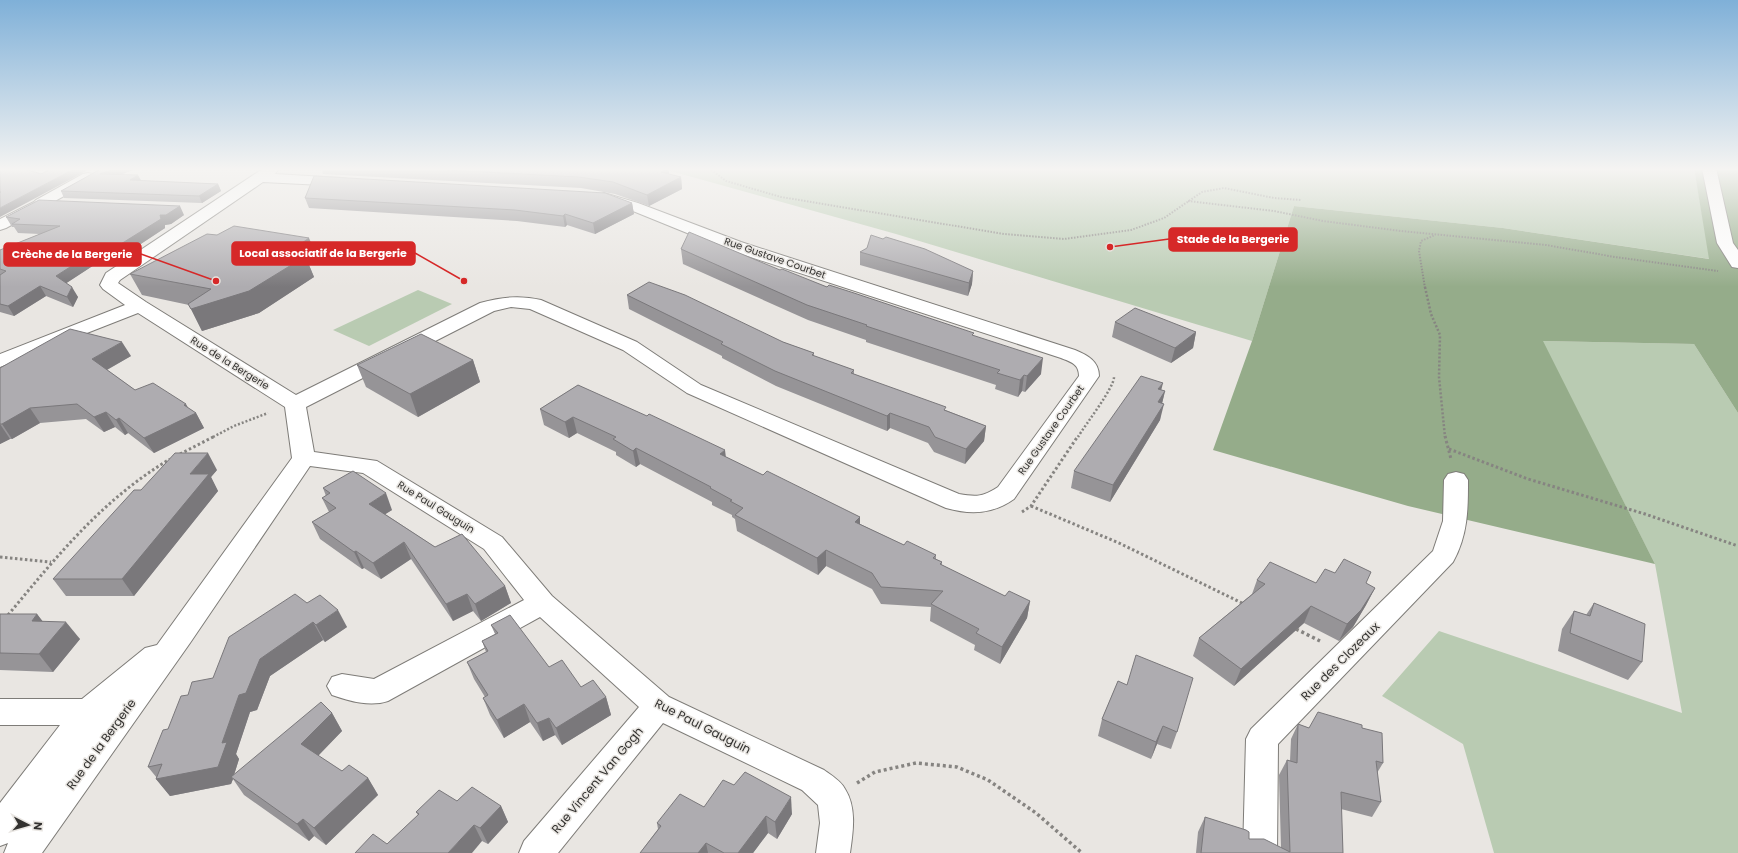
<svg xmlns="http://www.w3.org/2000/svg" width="1738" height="853" viewBox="0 0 1738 853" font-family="Poppins,sans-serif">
<rect width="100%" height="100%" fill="#e9e6e2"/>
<!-- green -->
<g fill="#b9cbb2">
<path d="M660,168H1694L1710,259L1503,228L1294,206L1252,341L896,234Z"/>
<path d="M418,290L452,304L369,346L333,330Z"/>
<path d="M1542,341L1694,344L1738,413V853H1494L1463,744L1382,696L1439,631L1682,713L1655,564Z"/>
</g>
<!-- forest -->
<path fill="#95ac8a" d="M1694,168H1738V413L1694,344L1543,341L1655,564L1408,506L1213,450L1252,341L1294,206L1503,228L1709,259Z"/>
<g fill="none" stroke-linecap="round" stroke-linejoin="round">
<defs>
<g id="minor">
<path d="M264,168H279L275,174L342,178L347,179L349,182L347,185L342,186L263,182L120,280L118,283L146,302L296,395L480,303C502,297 520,295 541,300L637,342L701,385L959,494C976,497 983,497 998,487L1079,376C1079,364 1071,362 1061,358L729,250L628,209L599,201L596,198L599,195L604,193L638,203L741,242L1075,350C1087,355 1099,361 1099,376L1014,499C993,514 971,515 946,508L687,393L623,350L530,309L511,307L494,311L306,407L314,452L377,461L502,537L552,596L669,697L824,770C831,775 841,781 845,789C857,808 853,832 850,853H816L820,823L818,805L802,790L663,723L558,853H519L524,841L639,707L540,617L388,701C370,707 349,701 332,695L327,686L332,677L342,674L374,679L524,600L484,549L363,473L310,466L190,643L42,853H4L8,843L0,846V803L60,725H0V699H82L145,648L157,645L292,458L285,407L138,313L0,367V354L125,305L103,289L100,285L106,273Z"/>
<path d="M1702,168H1716L1733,243L1738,250V268L1732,267L1717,243Z"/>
<path d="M88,173L93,174L95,177L93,180L6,228L0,230V219L34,202L36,200L83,174Z"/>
<path d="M1456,472L1464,474L1468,480C1468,509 1468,535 1453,562L1278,744L1277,853H1243L1246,739L1251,729L1433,551L1443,521L1444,480L1448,474Z"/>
</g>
</defs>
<!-- minor casing -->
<use href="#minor" stroke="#7e7c78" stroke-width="2"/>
<!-- path-far3 -->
<g stroke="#868481" stroke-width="2" stroke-dasharray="1.5 1.5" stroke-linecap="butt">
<path d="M709,168L726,181L781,197L1004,234L1064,239L1131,230L1164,218L1202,192L1224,188L1274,198L1301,200"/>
<path d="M1188,201L1274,211L1323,221L1401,231L1546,245L1615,257L1718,271"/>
<path d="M1425,288L1419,251L1421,241L1435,235"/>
</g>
<!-- path-far2 -->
<g stroke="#868481" stroke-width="2.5" stroke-dasharray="2 2" stroke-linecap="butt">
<path d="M1425,287L1431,314L1440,335L1439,377L1445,437"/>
<path d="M213,437L234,426L268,413"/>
<path d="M1078,437C1085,425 1114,388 1114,377"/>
</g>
<!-- path-far1 -->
<g stroke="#868481" stroke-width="3" stroke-dasharray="2.5 2.5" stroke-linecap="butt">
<path d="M1445,436L1451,459"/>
<path d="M1449,449L1528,479L1645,514L1738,546"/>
<path d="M180,454L215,436"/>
<path d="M1031,506L1119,543L1244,604"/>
<path d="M1022,512L1031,506L1078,436"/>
<path d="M0,557L51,562"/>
<path d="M8,615C58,555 102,500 170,459"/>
</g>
<!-- path -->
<g stroke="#868481" stroke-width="3.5" stroke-dasharray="3 3" stroke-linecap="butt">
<path d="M1296,629L1320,641"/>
<path d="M857,783L875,772L916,763L957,767L988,780L1036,813L1082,853"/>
</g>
<!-- minor -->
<use href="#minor" fill="#fff" fill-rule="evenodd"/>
</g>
<!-- wall -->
<g fill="#969497">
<path d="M98,168H138L120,175L141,181L218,184L221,191L202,203L64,198L61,191L99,170L100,168Z"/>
<path d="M321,168H668L669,174L681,177L682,189L649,206L615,194L581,188L323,174Z"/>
<path d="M305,198L632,203L634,214L595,234L567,225L565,227L517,221L309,208Z"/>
<path d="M184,215L171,224L165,225V228L121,257L111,254L66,283L78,297L73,307L46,296L14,316L0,312V250L40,234L18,233L14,227H12L6,217Z"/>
<path d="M681,249L780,270L827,287L974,336L1041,374L1025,392L1022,391L1018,397L995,389L996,385L866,342V340L808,320L683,264Z"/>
<path d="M860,252L973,271L972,284L968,296L860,265Z"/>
<path d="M318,259L309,265L314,277L259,313L202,331L189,305L142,295L130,274Z"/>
<path d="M627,295L783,342L814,353V356L854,370V374L986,426L984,441L965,464L934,452L928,443L890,428L887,431L776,386L722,358V356L629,309Z"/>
<path d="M1115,322L1196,332L1193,348L1171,363L1112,337Z"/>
<path d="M131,356L107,370L135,390L188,408L196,413L204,428L154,453L128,433L125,435L115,427L104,432L86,419L40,423L12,439H10L0,444V368Z"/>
<path d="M473,360L480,382L418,417L366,387L357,365Z"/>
<path d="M578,385L763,475L860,517V524L904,545L936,555V559L942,562V565L1005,596L1030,601L1027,618L1000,664L974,650L975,645L930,621L931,607L881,604L872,589L826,566L818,575L737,531L735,519L732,517V515L712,505V502L640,464L636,467L616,455V452L577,433L569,438L544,425L540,409Z"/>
<path d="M1161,390L1165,391L1162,403L1160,420L1110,502L1071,488L1074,471Z"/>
<path d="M217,470L211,477L218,491L134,596H66L53,579L141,490Z"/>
<path d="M323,488L392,510L385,514L435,547L505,586L511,603L481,621L473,611L453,621L411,559L381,579L364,568L362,569L320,539L312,522L329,512L322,498L326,496Z"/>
<path d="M1335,573L1366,584L1375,588L1366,605L1353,627L1339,641L1304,623L1234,686L1193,656L1199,638L1252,594L1257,580L1316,583Z"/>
<path d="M307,603L347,627L325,642L323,640L270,676L257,710L250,712L236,754L239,759L234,775L332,713L342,731L318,756L342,771L368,778L378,795L326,845L314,836L309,841L244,795L233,779L231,784L170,796L156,779L157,778L148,767L168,729L188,695L213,678Z"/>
<path d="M1594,603L1642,662L1628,680L1558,651L1562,629L1574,611L1586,615Z"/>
<path d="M0,614H37L42,621L80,639L53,672L0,670Z"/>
<path d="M491,625L549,667L581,687L606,697L611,715L562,745L555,735L543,741L530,722L504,738L490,715L483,698L485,697L474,679L467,662L486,652L482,641L495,634Z"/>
<path d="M1118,681L1177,732L1171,749L1157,744L1151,759L1098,736L1102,719Z"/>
<path d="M1298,724L1309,728H1362L1383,763L1377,773L1381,802L1372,817L1341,809L1343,853H1196L1198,832L1205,817L1249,839L1281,848L1279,775L1287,760L1290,761L1291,739Z"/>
<path d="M457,801L501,806L508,822L488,844L482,841L387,844L418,815L416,812Z"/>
<path d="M704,807L792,814L777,839L768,833L753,853H640L658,829L657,823Z"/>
</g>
<!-- shaded-wall -->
<g fill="#7a787b">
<path d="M76,168H93L90,169L0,217V208Z"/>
<path d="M117,168H138L104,181L100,174Z"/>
<path d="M668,168L670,179L661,172Z"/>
<path d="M138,175L142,182L130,180Z"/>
<path d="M681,177L682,189L649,206L647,195Z"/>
<path d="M218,184L221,191L202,203L199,196Z"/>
<path d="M632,203L634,214L595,234L593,223Z"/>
<path d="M180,206L184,215L171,224L165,225V228L121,257L116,247L160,215Z"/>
<path d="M565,214L567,225L565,227L563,216Z"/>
<path d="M309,238L318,259L309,265L314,277L259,313L202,331L191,309L279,259Z"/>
<path d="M106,244L111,254L62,286L56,276Z"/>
<path d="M973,271L972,284L968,296L969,283Z"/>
<path d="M40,286L46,296L14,316L8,306Z"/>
<path d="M72,287L78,297L73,307L67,297Z"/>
<path d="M1196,332L1193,348L1171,363L1175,348Z"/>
<path d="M122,342L131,356L101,373L92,359Z"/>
<path d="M1043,358L1041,374L1025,392L1027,376Z"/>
<path d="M473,360L480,382L418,417L410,394Z"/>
<path d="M1024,375L1022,391L1018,397L1020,380Z"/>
<path d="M1163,383L1159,399L1158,389Z"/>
<path d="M1165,391L1161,408L1158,402Z"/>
<path d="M186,404L192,415L196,413L204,428L154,453L144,438L184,405Z"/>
<path d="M1164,404L1160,420L1110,502L1113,485Z"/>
<path d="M30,408L40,423L12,439L2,424Z"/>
<path d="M106,412L115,427L104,432L94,417Z"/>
<path d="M890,413V428L887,431V416Z"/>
<path d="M573,417L577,433L569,438L565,422Z"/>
<path d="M119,418L128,433L125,435L116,420Z"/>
<path d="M0,424L10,439L0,444Z"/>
<path d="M986,426L984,441L965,464L966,449Z"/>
<path d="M636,448L640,464L636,467L633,451Z"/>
<path d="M725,450L727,466L720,454Z"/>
<path d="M208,453L217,470L211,477L218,491L134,596L122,579L190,474Z"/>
<path d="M386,493L392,510L376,520L369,504Z"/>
<path d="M860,517V534L855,522Z"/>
<path d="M404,542L411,559L381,579L373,563Z"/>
<path d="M826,550V566L818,575L817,558Z"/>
<path d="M356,551L364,568L362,569L354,552Z"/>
<path d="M505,586L511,603L481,621L475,604Z"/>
<path d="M1375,588L1366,605L1353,627L1339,641L1347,624Z"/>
<path d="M467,594L473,611L453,621L446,604Z"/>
<path d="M1030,601L1027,618L1000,664L1002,647Z"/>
<path d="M1311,606L1304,623L1234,686L1241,669Z"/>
<path d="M338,610L347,627L325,642L316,625Z"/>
<path d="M37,614L51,632L32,621Z"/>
<path d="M66,622L80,639L53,672L39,654Z"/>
<path d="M313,622L323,640L270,676L257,710L250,712L236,754L239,759L233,778L231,777L233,779L231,784L170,796L156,779L222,743L239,695L260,659Z"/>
<path d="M606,697L611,715L562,745L556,728Z"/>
<path d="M524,704L530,722L504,738L497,720Z"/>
<path d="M332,713L342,731L312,762L301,744Z"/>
<path d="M549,718L555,735L543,741L537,723Z"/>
<path d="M1163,726L1157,744L1151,759L1156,742Z"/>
<path d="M368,778L378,795L326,845L314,828Z"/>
<path d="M791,797L792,814L777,839L775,822Z"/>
<path d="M501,806L508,822L488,844L480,828Z"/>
<path d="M766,816L768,833L753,853H738Z"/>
<path d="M303,819L314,836L309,841L297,824Z"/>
<path d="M474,825L482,841L472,853H448Z"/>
<path d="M706,843L708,853H698Z"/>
</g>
<!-- building -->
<g fill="#aeacb0" stroke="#7a787b">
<path d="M0,168H22L41,174L53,168H76L0,208V192H1H0Z"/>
<path d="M100,168H117L100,174L138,175L130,180L218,184L199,196L61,191L99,170Z"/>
<path d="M408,168H668L661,172L681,177L647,195L613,182L579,177Z"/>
<path d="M314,176L605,193L632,203L593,223L565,214L563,216L515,210L305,198Z"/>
<path d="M39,200L180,206L166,215H160L161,219L116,247L106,244L56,276L72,287L67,297L40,286L8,306L0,304V275L6,271L0,269V250L60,226L12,224L20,219L6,217Z"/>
<path d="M234,226L309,238L279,259L306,256L249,291L191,309L188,304L211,289L130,274L207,234L217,235Z"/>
<path d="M689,232L780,270L782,269L827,287L829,285L854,293L974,333L972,335L1043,358L1027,376L1024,375L1020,380L997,373L1000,370L866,326L867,325L807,305L681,249Z"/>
<path d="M871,235L883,239L886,237L925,249L973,271L969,283L860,252L867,248Z"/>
<path d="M649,282L685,295L783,342L814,353L812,355L854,370L851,373L946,407L944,410L986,426L966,449L935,437L929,427L890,413L887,416L775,371L721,344L723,342L627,295Z"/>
<path d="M1135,308L1196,332L1175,348L1115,322Z"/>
<path d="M70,329L122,342L92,359L135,390L153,383L186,404L184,405L196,413L144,438L119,418L116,420L106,412L94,417L77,404L30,408L2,424H0V368Z"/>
<path d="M421,334L473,360L410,394L357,365Z"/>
<path d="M1141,376L1163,383L1158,389L1165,391L1158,402L1164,404L1113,485L1074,471Z"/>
<path d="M578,385L647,416L649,414L725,450L720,454L763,475L767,471L860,517L855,522L904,545L907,541L936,555L933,558L942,562L940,564L1005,596L1009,591L1030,601L1002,647L976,633L979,629L931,604L943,591L881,587L872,573L826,550L817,558L735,515L743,508L730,501L732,500L710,488L711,487L636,448L633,451L613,439L616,437L573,417L565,422L540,409Z"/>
<path d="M175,453H208L190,474H209L122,579H53L134,490H141Z"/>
<path d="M353,471L386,493L369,504L435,547L462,534L505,586L475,604L467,594L446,604L404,542L373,563L356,551L354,552L312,522L336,508L322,498L330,493L323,488Z"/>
<path d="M1344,559L1371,572L1366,583L1375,588L1361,610L1347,624L1311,606L1241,669L1199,638L1265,584L1257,580L1270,562L1316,583L1325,569L1335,573Z"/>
<path d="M295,594L307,603L320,595L338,610L316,625L313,622L260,659L246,693L239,695L222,743L227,742L218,767L156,779L162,764L148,767L163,730L168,729L181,696L188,695L192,682L213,678L229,637Z"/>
<path d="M1594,603L1645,624L1642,662L1570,633L1574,611L1590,616Z"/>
<path d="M0,614H37L32,621L66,622L39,654L0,653Z"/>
<path d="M510,615L549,667L562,660L581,687L593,680L606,697L556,728L549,718L537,723L524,704L497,720L483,698L488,695L467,662L488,651L482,641L498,633L491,625Z"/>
<path d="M1136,655L1193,678L1177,732L1163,726L1156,742L1102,719L1118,681L1127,685Z"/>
<path d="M321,702L332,713L301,744L342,771L349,765L368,778L314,828L303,819L297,824L231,777Z"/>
<path d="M1318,712L1362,725V728L1382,733L1383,763L1376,761L1381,802L1341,792L1343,853H1201L1205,817L1246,830L1249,832V839H1264L1290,852L1287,760L1297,763L1298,724L1309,728Z"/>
<path d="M745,772L791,797L775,822L766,816L738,853H724L706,843L698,853H640L661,826L657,823L680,794L704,807L723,780L734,785Z"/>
<path d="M472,787L501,806L480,828L474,825L448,853H355L373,834L387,844L419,814L416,812L439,790L457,801Z"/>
</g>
<!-- sky -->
<linearGradient id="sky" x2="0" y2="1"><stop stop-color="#7fb0d8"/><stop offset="0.59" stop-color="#f5f4f2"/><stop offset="1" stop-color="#f5f4f2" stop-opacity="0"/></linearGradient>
<rect width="1738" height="287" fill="url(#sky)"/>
<g text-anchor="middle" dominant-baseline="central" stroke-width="3" stroke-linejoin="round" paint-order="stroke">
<!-- street labels -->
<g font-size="10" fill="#333230" stroke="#e9e6e2">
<text transform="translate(775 258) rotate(19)">Rue Gustave Courbet</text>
<text transform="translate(230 363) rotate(32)">Rue de la Bergerie</text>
<text transform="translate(1051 430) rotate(-55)">Rue Gustave Courbet</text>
<text transform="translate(436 507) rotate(32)">Rue Paul Gauguin</text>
</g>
<!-- near-street labels -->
<g font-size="12" fill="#333230" stroke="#e9e6e2">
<text transform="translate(1340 661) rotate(-45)">Rue des Clozeaux</text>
<text transform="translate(703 726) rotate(27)">Rue Paul Gauguin</text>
<text transform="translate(101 744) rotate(-54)">Rue de la Bergerie</text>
<text transform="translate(597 780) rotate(-50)">Rue Vincent Van Gogh</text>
</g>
</g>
<!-- callouts -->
<path fill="none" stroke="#d62828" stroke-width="1.5" d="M1110 247L1169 239M464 281L415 253M216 281L141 254"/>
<g fill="#d62828" stroke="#e9e6e2" stroke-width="1.5">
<circle cx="1110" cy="247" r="4"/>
<circle cx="464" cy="281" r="4"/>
<circle cx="216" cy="281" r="4"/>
</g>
<g fill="#d62828" stroke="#d62828" stroke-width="1.5">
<rect x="1169" y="228" width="128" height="23" rx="4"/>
<rect x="232" y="242" width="183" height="23" rx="4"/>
<rect x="4" y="243" width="137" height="23" rx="4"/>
</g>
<g font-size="11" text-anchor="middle" font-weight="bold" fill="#fff">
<text x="1233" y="243">Stade de la Bergerie</text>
<text x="323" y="257">Local associatif de la Bergerie</text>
<text x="72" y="258">Crèche de la Bergerie</text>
</g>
<!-- north arrow -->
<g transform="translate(28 825) rotate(96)" stroke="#e9e6e2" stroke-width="3" paint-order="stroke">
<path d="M0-3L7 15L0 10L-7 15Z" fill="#333230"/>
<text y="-6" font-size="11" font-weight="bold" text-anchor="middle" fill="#333230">N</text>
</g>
</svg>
